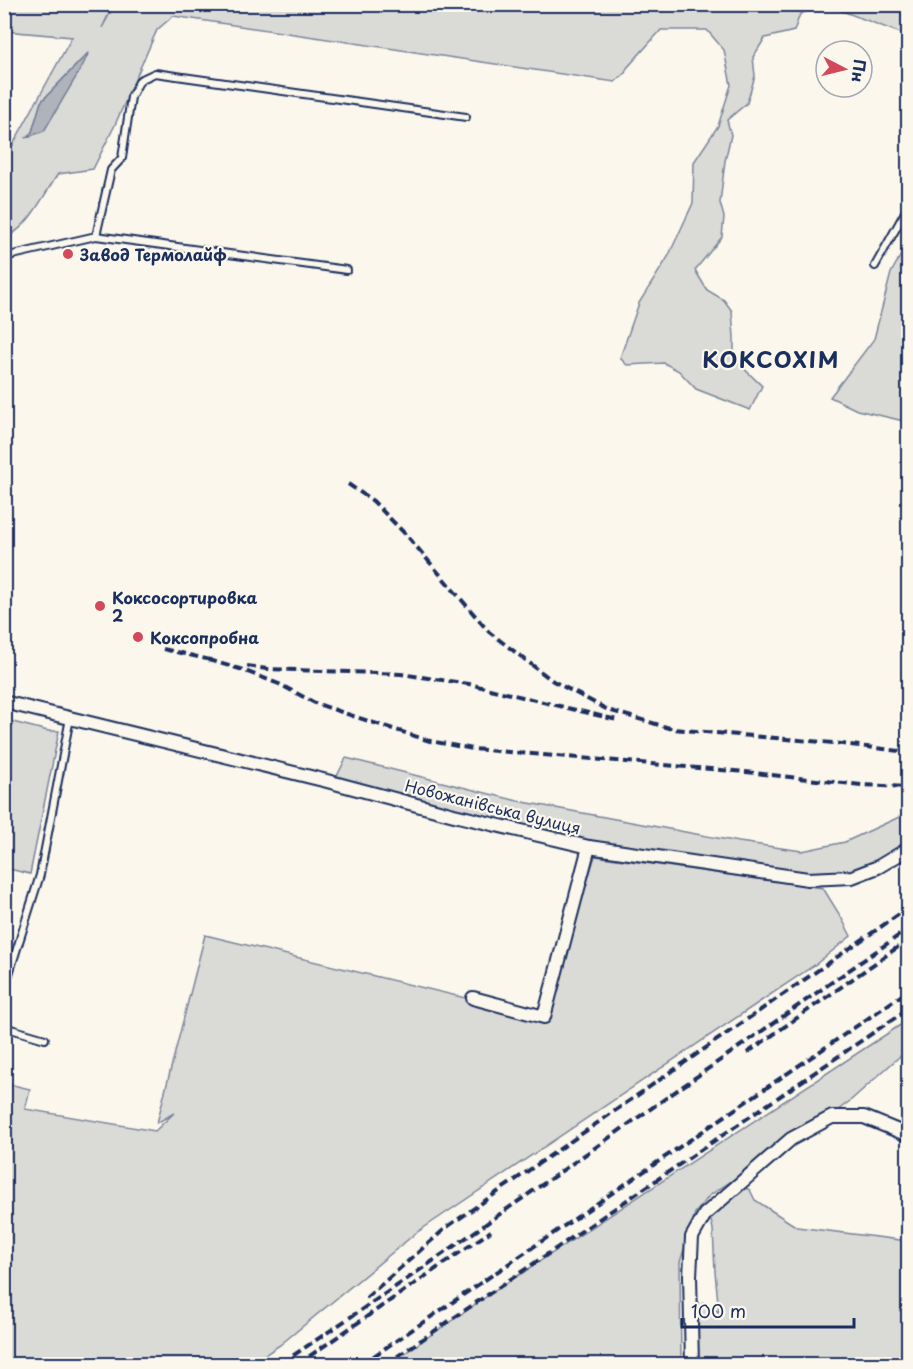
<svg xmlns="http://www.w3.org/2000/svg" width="913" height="1369" viewBox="0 0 913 1369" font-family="'Playpen Sans',sans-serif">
<rect width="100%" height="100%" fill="#fbf7ec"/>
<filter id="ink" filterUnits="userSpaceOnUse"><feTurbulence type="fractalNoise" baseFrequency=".0167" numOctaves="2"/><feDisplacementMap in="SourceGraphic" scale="12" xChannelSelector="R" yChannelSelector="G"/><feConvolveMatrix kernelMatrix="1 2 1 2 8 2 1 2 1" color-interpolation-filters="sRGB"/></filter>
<g filter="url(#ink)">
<!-- green -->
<g fill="#dadad7" stroke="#7a849a" stroke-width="1.5" fill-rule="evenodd">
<path d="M115,4H647V7L648,4H908V36L829,6L813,9L800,14L794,31L765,38L753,57L755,76L747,103L727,120L731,135L725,161L720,203L724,217L722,237L695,270L707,290L724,300L732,311L734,337V359L762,386L750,410L696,389L679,371L664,363L627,365L620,358L639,303L668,257L693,203L694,162L718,126L731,85L724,50L707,30H661L627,68L625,73L615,82L173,16L157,30L114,127L93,169L58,174C45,193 30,225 9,236L5,234V159L72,37L5,31L4,5H113L102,28ZM87,54L44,131L27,137L32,132L41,102Z"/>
<path d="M908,242V422L857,410L830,397L874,339L891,273Z"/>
<path d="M5,720L48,731H59L30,874L5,868Z"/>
<path d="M346,758L518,801L739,842L802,851L845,842L908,813V845L869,871L825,878L589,847L336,778Z"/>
<path d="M595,856L823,888L841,917L851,936L816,964L416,1233L280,1345L251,1364H7L5,1361L4,1083L30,1089L25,1109L155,1131L174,1113L157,1123L205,935L544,1017Z"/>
<path d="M908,1020V1049L850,1101L821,1123L710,1195L695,1213L680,1262L681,1364H389L493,1292Z"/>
<path d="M738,1185L750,1190L755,1200L797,1227L908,1241V1364H696L691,1325L703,1302L719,1312L715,1272L713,1229L710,1217Z"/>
</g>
<!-- water -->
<path fill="#afb3bb" stroke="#747e96" stroke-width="1.5" d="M89,52L82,67L44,131L25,138L32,132L41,102Z"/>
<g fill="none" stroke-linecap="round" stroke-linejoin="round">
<defs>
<g id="lane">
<path d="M96,236L111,170L122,158L131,97L140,80L155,73L466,117"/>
<path d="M4,257L96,236L347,270"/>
<path d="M875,266L908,207"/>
<path d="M4,990L40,875L70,718"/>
<path d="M4,1027L45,1039"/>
</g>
<g id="street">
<path d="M4,702L327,781L454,815L589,847L808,879L852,877L878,867L908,849"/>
<path d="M473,998L544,1017L589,847"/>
<path d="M692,1364L690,1276L692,1237L705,1214L791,1139L832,1117H864L908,1135"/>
</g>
</defs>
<!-- lane casing -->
<use href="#lane" stroke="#1b2f5e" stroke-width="10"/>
<!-- street casing -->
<use href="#street" stroke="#1b2f5e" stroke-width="16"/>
<!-- lane -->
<use href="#lane" stroke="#fbf7ec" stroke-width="6"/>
<!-- street -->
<use href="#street" stroke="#fbf7ec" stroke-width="12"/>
<!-- rail -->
<g stroke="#1b2f5e" stroke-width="4" stroke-dasharray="9 4.5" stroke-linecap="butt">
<path d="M348,484L373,501L409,538L489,632L553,681L608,710L673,729L727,734L834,743L908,752"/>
<path d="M163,649L215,661"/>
<path d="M208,660L240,669L279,684L315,703L353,716L430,741L473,749L746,772L862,785L908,787"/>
<path d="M247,666L267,669L401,674L469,684L617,720"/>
<path d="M747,1053L908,940"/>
<path d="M366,1298L447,1227L908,908"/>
<path d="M282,1363L407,1279L908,929"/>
<path d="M298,1364L491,1231"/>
<path d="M362,1364L908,991"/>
<path d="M386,1364L908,1009"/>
</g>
</g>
</g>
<!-- markers -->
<g fill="#d1495b" stroke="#fbf7ec" stroke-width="2">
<circle cx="68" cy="254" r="6"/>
<circle cx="100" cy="606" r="6"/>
<circle cx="138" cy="637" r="6"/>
</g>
<g text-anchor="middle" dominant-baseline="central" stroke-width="4.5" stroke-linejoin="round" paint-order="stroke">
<!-- poi labels -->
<g font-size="16" font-weight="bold" fill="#1b2f5e" stroke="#fbf7ec" text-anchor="start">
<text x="80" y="254">Завод Термолайф</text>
<text x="112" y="597">Коксосортировка<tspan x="112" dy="18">2</tspan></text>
<text x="150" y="637">Коксопробна</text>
</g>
<!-- street labels -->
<g font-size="16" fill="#1b2f5e" stroke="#fbf7ec">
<text transform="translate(493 806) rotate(14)">Новожанівська вулиця</text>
</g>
<!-- district labels -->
<g font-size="22" font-weight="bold" letter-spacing="1.5" fill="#1b2f5e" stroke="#fbf7ec">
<text x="771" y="358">КОКСОХІМ</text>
</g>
</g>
<!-- margin -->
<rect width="913" height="1369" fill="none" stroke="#fbf7ec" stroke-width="24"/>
<rect x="12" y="12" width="889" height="1345" fill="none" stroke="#1b2f5e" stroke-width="2" filter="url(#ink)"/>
<!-- north arrow -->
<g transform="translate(844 69) rotate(97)"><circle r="28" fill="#fbf7ec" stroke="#a1a7b3" stroke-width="1.5"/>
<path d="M0-4.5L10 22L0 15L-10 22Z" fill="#d1495b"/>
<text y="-9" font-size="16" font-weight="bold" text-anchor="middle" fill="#1b2f5e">Пн</text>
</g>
<!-- scale -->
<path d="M682 1318v9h172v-9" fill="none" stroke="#1b2f5e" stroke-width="3"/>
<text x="691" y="1318" font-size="18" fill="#1b2f5e" stroke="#fbf7ec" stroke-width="4.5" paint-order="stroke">100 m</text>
</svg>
